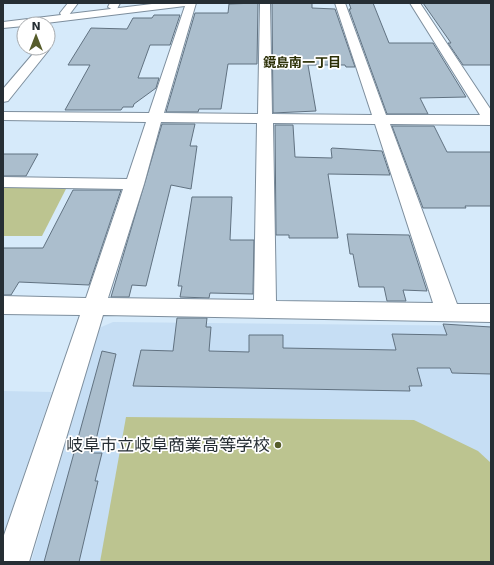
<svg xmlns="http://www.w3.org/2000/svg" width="494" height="565" viewBox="0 0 494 565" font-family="'DejaVu Sans','Noto Sans JP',sans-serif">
<rect width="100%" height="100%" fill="#d6eafa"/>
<!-- built -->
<g fill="#c6def4">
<path d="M113,322L491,326V562H31L99,328Z"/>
<path d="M3,391L52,392L3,536Z"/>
</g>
<!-- green -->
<g fill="#bcc490">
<path d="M3,184L68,185L42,236H3Z"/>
<path d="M126,417L414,420L478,451L491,463V562H100Z"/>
</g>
<!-- building -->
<g fill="#abbecd" stroke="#617281">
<path d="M258,3L257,64H228L221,109H199L198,112H166L195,13H228L229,4Z"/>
<path d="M272,3H312V8L335,9L355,67H346L345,65H308L316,111L273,113Z"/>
<path d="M349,3H373L389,43H433L466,97L420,98L428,114H387L349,9H351Z"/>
<path d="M423,3H491V65H463L448,43H451Z"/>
<path d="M154,15H180L170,45H150L138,78H159L156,88L134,104L133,107H123L121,110H65L90,65H68L91,28L127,29L133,18H152Z"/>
<path d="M162,124H195L190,146H197L191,189L171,185L146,286L132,285L129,297H111Z"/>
<path d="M275,125H293L295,157L332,158L331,149L332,148L382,151L390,175L328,174L338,238H289V235H276Z"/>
<path d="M392,126H434L447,152H491V206H465L466,208H423Z"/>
<path d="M3,154H38L26,176H3Z"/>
<path d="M73,190H121L89,285L19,282L11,295H3V248H43Z"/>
<path d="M192,197H232L230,240H254L253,294L210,293L209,298L180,297L182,286H178Z"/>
<path d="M347,234L409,235L427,291L403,290L406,301H387L384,287H359L353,254H350Z"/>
<path d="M177,318H207L206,327H211L209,351L249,352V335H283V348L396,350L392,334L447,335L443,324L491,327V374L452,373L450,368H417L422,386H409L410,391L133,386L141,350L173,351Z"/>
<path d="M102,351L116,354L93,453H102L95,481H98L79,562H44Z"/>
</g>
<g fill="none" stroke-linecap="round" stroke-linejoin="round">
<defs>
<g id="minor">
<path d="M68,3H78L69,15H61L60,13Z"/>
<path d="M110,3H120L117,9L113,10L108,7Z"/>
<path d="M186,3H196L164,113L258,114L260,3H270L272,114L372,115L335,3H345L386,115H480L410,3H420L491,110V125L390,124L457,304H491V322L103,315L29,562H3V538L80,315L3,314V296L86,298L123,189L3,187V177L127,179L146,122L3,120V112L149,113ZM161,122L257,123L254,300L108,298L144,184ZM273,123L375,124L433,303L276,301Z"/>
</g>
<g id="major">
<path d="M160,3H190L185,6L38,24H24V26L3,28V22Z"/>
<path d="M48,45L50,48L48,51L8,101L3,102V89L38,48H48Z"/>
</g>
</defs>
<!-- minor casing -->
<use href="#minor" stroke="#7d8e9d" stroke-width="2"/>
<!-- major casing -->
<use href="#major" stroke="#7d8e9d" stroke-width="2"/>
<!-- minor -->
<use href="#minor" fill="#fff" fill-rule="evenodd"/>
<!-- major -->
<use href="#major" fill="#fff" fill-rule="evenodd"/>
</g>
<!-- markers -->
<circle fill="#565c2a" stroke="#fff" stroke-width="1.5" cx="278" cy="445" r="4"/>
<g text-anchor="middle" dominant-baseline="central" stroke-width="3.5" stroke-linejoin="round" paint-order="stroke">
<!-- far-neighbourhood labels -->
<g font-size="13" font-weight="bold" fill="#2c3006" stroke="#fff">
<text x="302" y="62">鏡島南一丁目</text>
</g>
<!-- near-poi labels -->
<g font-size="17" fill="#262e34" stroke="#fff" text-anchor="end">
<text x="270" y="445">岐阜市立岐阜商業高等学校</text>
</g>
</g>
<!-- border -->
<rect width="494" height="565" fill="none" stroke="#262e34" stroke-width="8"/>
<!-- north arrow -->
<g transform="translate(36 36)"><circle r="19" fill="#ffffff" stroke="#a8abae"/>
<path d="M0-3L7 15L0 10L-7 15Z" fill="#565c2a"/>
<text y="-6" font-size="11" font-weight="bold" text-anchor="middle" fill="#262e34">N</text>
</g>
</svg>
